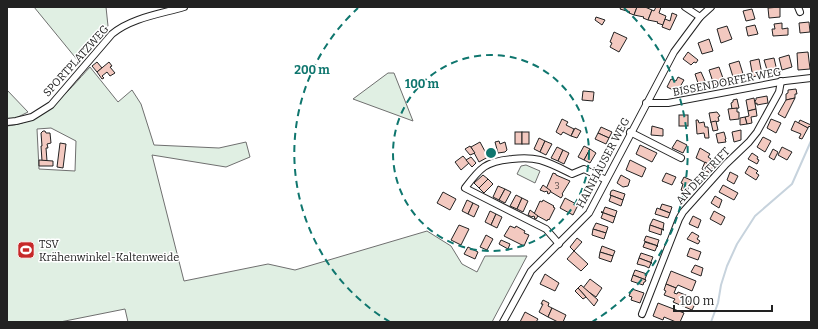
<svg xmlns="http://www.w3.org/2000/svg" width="818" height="329" viewBox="0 0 818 329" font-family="Bitter,serif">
<rect width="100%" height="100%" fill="#fff"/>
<!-- green -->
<g fill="#e0efe3" stroke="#6f6f6f" fill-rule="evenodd">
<path d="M34,7H106L108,26L79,62Z"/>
<path d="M90,67L118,102L132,90L141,104L154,145L219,148L246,142L250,157L226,167L152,155L184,281L268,264L295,270L427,231L451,246L462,264L477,272L485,256H527L492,322H128L125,309L60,322H7V126C43,123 67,92 90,67ZM51,128L76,141L75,171L39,169L37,129Z"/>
<path d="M388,73H394L413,121L353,99Z"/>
<path d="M7,90L28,112L14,119H7Z"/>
<path d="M526,165L540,171L535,183L517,174L521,166Z"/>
</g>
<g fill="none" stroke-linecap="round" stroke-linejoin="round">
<!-- stream -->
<path stroke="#c7d3dd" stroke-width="2" d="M711,322L718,303L721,285L727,266L737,244L755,216L792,184L811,141"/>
</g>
<!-- building -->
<g fill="#f3c9c0" stroke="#222">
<path d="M621,7H637L634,15L629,13L630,12L620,9Z"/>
<path d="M637,7H645L652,10L648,20L643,18L644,17L634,15Z"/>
<path d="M656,7H661L659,13L666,16L663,25L657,23L658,22L648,20L652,10L654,11Z"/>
<path d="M780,7V17L769,18L768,8Z"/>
<path d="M752,9L755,19L746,21L743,11Z"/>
<path d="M672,13L677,15L670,30L662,27L665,19L670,21Z"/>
<path d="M596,17L605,20L602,25L595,20Z"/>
<path d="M809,22L810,32L800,33L799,23Z"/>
<path d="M782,23V29L788,28V35L773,36L772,29H775L774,24Z"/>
<path d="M755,25L758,34L748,36L746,27Z"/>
<path d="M727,26L732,39L721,43L717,29Z"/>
<path d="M614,32L627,38L619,52L610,47L612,43L610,42Z"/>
<path d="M709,39L713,51L702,54L698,43Z"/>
<path d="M688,52L698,60L696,63L694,62L691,65L683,59Z"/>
<path d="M808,52L810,69L798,70L797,53Z"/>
<path d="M789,55L792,67L782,70L779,58Z"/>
<path d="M774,58L777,71L768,73L764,60Z"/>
<path d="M759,59L762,74L753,77L750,61Z"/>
<path d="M739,61L744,77L734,80L729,64Z"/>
<path d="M97,62L102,68L97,72L92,66Z"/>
<path d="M109,62L112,66L110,67L115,73L110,76L107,72L102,76L104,78L102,79L97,72Z"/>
<path d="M719,67L724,81L714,85L709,70Z"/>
<path d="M701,72L705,81L698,83L695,74Z"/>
<path d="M678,77L684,80L677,92L667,87L671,79L676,81Z"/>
<path d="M796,89L797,94H795V98L786,100V94L788,93V90Z"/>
<path d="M583,91L594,92L593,101L582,100Z"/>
<path d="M767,96L768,103L757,105V103L755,104V101L756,100V98Z"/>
<path d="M754,98L756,109L748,111L746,100Z"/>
<path d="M795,98L785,118L778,114L786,100Z"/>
<path d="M737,99L739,108L732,109L731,103L733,102V100Z"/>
<path d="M737,108V112H739V119L730,120L728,109Z"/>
<path d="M756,109L757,116L751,117L752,123L747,124L745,117L749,116L748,111Z"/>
<path d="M717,112L720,116L718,117L719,121L711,123L709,113Z"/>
<rect x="679" y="115" width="9" height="11"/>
<path d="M745,117L747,124L740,125V118Z"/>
<path d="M562,119L568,122L566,125L574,129L571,136L563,132L561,135L556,132Z"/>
<path d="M771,119L781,123L776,133L767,128Z"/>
<path d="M696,120H698L699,123L704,122L705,127H708L709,138H705L704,133L697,134Z"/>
<path d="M800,120L811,125L810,127L809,126L808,128L798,124Z"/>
<path d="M716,121L718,130L713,131L711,122Z"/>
<path d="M795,121L808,128L802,139L799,138L801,134L791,130Z"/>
<path d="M652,126L663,129V136L651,135Z"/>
<path d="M601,127L612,132L609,138L598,133Z"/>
<path d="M575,128L581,131L577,138L571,136Z"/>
<path d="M741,130V140L734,142L732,132Z"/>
<path d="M43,131H45L46,133H50L51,143L47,144L48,148H46L47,161H42L41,146H42L41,133Z"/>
<rect x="515" y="132" width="7" height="12"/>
<rect x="522" y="132" width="7" height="12"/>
<path d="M724,132L726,139H725L726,142L718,143L716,134Z"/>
<path d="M598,133L609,138L606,144L595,139Z"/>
<path d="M763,137L771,141L765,152L757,147Z"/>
<path d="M539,138L545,141L540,152L534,149Z"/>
<path d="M677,140L687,145L683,153L672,148Z"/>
<path d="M499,141L500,144L505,142L507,150L505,152L498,153L495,142Z"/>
<path d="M545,141L552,144L546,155L540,152Z"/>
<path d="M480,142L488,157L479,162L471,147Z"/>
<path d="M60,143L66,144L63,168L57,167Z"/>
<path d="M640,145L657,153L652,162L636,154Z"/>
<path d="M470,146L475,153L470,155L465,149Z"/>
<path d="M584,146L590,149L584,160L578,157Z"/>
<path d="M557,147L563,150L558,161L551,158Z"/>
<path d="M782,147L792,152L787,160L778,155Z"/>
<path d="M700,148L710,154L708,157L711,159L708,164L696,158Z"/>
<path d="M590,149L596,153L590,163L584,160Z"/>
<path d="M773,149L778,152L774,160L769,157Z"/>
<path d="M563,150L569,153L564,164L558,161Z"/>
<path d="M752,153L758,157L757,159L759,160L757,164L748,159Z"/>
<path d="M463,156L469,163L461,170L455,162Z"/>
<path d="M471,157L476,163L472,167L466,160Z"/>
<path d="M39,160L53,161V166H39Z"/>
<path d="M630,160L646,168L642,177L626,170Z"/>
<path d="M705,162L708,164L709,162L714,164L710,173L702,169Z"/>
<path d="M749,166L758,171L756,173L759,175L756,180L745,173Z"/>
<path d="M730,172L738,176L734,184L727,180Z"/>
<path d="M553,173L556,174V175L570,181L562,194L563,195L561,198L546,189Z"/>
<path d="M666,173L676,177L672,185L662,181Z"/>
<path d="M483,175L488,179L479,188L474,183Z"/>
<path d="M621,175L630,180L628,186L623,187L617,183Z"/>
<path d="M684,177L693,181L691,185H689L687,192L681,190L683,184L681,183Z"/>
<path d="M488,179L493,184L484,193L479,188Z"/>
<path d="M543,185L551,191L549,194L547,193L548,192L546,191L545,192L540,190Z"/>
<path d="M723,185L738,193L734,200L719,192Z"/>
<path d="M498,186L505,189L499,200L493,197Z"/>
<path d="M505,189L511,192L505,203L499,200Z"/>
<path d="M613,190L625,194L623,200L610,195L611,191Z"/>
<path d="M443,192L456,199L450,210L437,203Z"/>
<path d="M516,195L522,198L517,209L510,206Z"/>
<path d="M610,195L623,200L621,206L609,201L611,196Z"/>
<path d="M715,196L722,200L719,208L711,203Z"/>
<path d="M522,198L528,201L523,212L517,209Z"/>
<path d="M565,198L578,205L573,215L560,208Z"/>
<path d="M467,200L473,203L468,214L462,211Z"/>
<path d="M543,200L554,206L553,207L555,208L549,220L548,219L547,221L534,214L540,201L542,202Z"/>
<path d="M473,203L479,206L474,217L468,214Z"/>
<path d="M662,204L672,207L670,213L660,209Z"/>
<path d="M605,207L617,211L615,217L601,212H603Z"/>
<path d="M657,208L670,213L668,218L655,214Z"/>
<path d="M530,210L538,216L536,219L534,218L535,217L533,216L532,217L528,215Z"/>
<path d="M490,211L496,214L491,225L485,222Z"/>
<path d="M714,211L725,217L721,225L710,219Z"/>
<path d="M601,212L615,217L613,223L601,218L603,213Z"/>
<path d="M496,214L502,217L497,228L491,225Z"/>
<path d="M693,216L701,220L698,228L689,224Z"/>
<path d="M653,219L664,223L663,229L664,230L650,225Z"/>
<path d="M596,223L608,227L606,233L593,229Z"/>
<path d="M459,225L469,229L461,245L451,240Z"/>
<path d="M650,225L664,230L662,229L661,235L649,231Z"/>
<path d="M510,226L515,228L516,226L523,230L525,231L524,233L529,235L524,246L504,236Z"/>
<path d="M593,229L606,233L604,239L592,235Z"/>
<path d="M692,232L699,236L697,239L700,241L698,244L687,239Z"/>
<path d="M486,235L493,239L487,250L480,247Z"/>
<path d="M646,236L659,240L657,246H658L644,241Z"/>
<path d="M577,238L582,242L574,251L570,247Z"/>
<path d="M501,240L510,244L508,249L499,244Z"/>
<path d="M645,242L658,246H657L655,251L643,247Z"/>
<path d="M602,246L615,251L613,256L600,252Z"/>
<path d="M468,247L478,252L475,259L464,254Z"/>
<path d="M690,248L701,252L698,260L687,256Z"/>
<path d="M574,251L588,264L581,271L567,259Z"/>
<path d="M600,252L613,256L611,262L599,258Z"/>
<path d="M641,253L653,257L651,262L652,263L639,258Z"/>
<path d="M639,258L652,263H651L649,268L645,266L637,264Z"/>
<path d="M695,265L703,268L701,276L691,272Z"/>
<path d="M635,270L647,274L645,279L646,280L633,275Z"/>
<path d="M671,271L696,281L692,291L678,285L676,288L666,284Z"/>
<path d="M545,274L559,283L555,291L540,284Z"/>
<path d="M633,275L646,280L645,282H644L643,285L631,281Z"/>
<path d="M590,279L602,288L596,297L583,288Z"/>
<path d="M666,284L676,288L674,293L677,294L678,292L688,296L686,300L695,304L692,310L673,302L675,299L664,295L666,291L664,290Z"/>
<path d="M581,285L598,300L594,306L578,288Z"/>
<path d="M578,288L586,297L583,299L575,291Z"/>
<path d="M632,289L644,293L640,303L631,300L632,297L629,296Z"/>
<path d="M543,300L549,303L548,306L552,308L548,317L539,312L543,304H541Z"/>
<path d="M658,303L684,313L680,322H676L664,317L663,320L653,316Z"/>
<path d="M552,308L566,315L563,322H558L548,317Z"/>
<path d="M525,312L538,319L536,322H520Z"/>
</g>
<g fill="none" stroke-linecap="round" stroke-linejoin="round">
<defs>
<g id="minor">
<path d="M685,7L700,17"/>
<path d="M798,7L800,12"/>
<path d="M646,103H668L785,81L811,78"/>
<path d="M7,122L16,121L32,117L51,105L112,34C131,18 160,14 184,7"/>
<path d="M630,132L681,158"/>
<path d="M559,244L546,229L465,188C480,168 486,161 512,159C521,158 532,158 540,160C551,163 562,169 572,174L584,169L606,180"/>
<path d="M642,314L679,219L683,212L726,164L749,142L757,132L779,92L781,81"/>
<path d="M503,322L531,271L589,213L674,52L700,17L711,7"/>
</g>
</defs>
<!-- minor casing -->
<use href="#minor" stroke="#222" stroke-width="8"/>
<!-- minor -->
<use href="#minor" stroke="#fff" stroke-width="6"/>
</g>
<!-- distance rings -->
<g fill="none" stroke="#0f766e" stroke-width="2" stroke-dasharray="7 5">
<circle cx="491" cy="153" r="98"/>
<path d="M390 322A197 197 0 0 1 358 8M624 8A197 197 0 0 1 592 322"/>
</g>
<!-- icons -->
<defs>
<symbol id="stadium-square" viewBox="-11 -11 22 22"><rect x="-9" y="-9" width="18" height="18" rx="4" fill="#c62828" stroke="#fff"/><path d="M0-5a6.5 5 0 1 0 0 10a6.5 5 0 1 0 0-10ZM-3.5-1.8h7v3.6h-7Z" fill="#fff"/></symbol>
</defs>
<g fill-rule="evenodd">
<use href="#stadium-square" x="16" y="240" width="20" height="20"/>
</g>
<g text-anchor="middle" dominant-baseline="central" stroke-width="3" stroke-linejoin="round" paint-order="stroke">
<!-- number labels -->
<g font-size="9" fill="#564c4a">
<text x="557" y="186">3</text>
</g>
<!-- street labels -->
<g font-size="11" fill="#222" stroke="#fff">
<text transform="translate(76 61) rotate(-48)">SPORTPLATZWEG</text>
<text transform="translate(727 82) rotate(-11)">BISSENDORFER WEG</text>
<text transform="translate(603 163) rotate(-62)">HAINHÄUSER WEG</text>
<text transform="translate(703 176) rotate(-47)">AN DER TRIFT</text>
</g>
<!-- poi labels -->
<g font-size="11" fill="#222" stroke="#fff" text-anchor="start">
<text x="39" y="244">TSV<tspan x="39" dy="13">Krähenwinkel-Kaltenweide</tspan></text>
</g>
</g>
<circle cx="491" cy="153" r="6" fill="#0f766e" stroke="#fff" stroke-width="2"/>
<g font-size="12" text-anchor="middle" font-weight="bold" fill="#0f766e" stroke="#fff" stroke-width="3" stroke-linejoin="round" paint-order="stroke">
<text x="312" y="74">200 m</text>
<text x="422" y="88">100 m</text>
</g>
<!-- border -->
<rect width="818" height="329" fill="none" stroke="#222222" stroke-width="16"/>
<!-- scale -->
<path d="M674 305v6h98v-6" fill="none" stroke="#222222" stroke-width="2"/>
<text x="680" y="305" font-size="12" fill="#222222" stroke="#ffffff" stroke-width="3" paint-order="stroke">100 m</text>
</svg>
